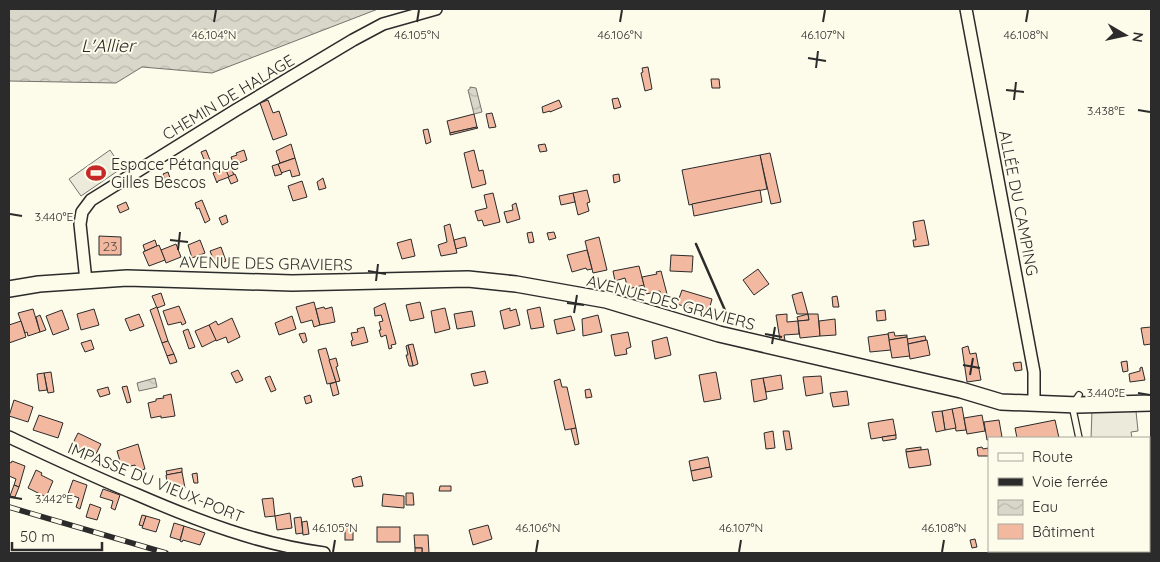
<svg xmlns="http://www.w3.org/2000/svg" width="1160" height="562" viewBox="0 0 1160 562" font-family="Quicksand,sans-serif">
<defs>
<pattern id="water-waves" width="16" height="10" patternUnits="userSpaceOnUse" patternTransform="scale(1.25)"><rect width="16" height="10" fill="#d8d7c9"/><path d="M0 5q4-4 8 0t8 0" fill="none" stroke="#bab9ad"/></pattern>
</defs>
<rect width="100%" height="100%" fill="#fdfbea"/>
<!-- garden -->
<path fill="#ecebdb" stroke="#74746e" d="M110,150L122,168L81,196L69,179Z"/>
<!-- parking -->
<path fill="#eceadb" stroke="#74746e" d="M1092,411H1136L1138,431L1131,432L1132,438H1091Z"/>
<!-- water -->
<g fill="url(#water-waves)" stroke="#74746e">
<path d="M9,9H378L212,73L142,67L116,83L9,81Z"/>
<path d="M470,87L476,88L482,112L474,114L468,90L470,89Z"/>
<path d="M155,378L157,387L139,391L137,383Z"/>
</g>
<!-- building -->
<g fill="#f2b8a0" stroke="#2b2b2b">
<path d="M648,67L652,89L645,91L641,73L643,72L642,68Z"/>
<path d="M711,79H719L720,88H712Z"/>
<path d="M618,98L621,107L614,109L612,99Z"/>
<path d="M268,100L273,113L279,111L287,135L273,140L260,103Z"/>
<path d="M559,100L562,107L550,112V111L543,113L542,107Z"/>
<path d="M492,113L496,127L489,128L486,114Z"/>
<path d="M474,114L477,127L450,133L447,121Z"/>
<path d="M477,127L478,128L450,135V133Z"/>
<path d="M428,129L431,142L426,144L423,130Z"/>
<path d="M291,144L295,158L280,163L276,151Z"/>
<path d="M545,144L547,151L540,152L538,145Z"/>
<path d="M206,150L210,160L205,162L201,152Z"/>
<path d="M244,150L247,160L234,165L231,157L237,155L236,153Z"/>
<path d="M474,150L479,171L483,170L486,184L472,188L464,153Z"/>
<path d="M770,153L781,202L771,204L760,155Z"/>
<path d="M760,155L767,189L689,205L682,170Z"/>
<path d="M295,158L300,175L292,177L290,170L281,173L278,164Z"/>
<path d="M278,164L282,174L275,176L272,166Z"/>
<path d="M230,166L234,175L228,177L225,168Z"/>
<path d="M225,168L229,177L218,181L217,183L213,173Z"/>
<path d="M168,172L171,181L166,182L163,174Z"/>
<path d="M235,174L238,181L231,184L228,177Z"/>
<path d="M619,174L620,181L614,183L613,175Z"/>
<path d="M323,178L326,188L319,190L317,182Z"/>
<path d="M302,181L307,197L293,201L288,186Z"/>
<path d="M587,190L590,202L587,203L589,211L578,215L573,193Z"/>
<path d="M760,190L762,202L694,216L692,204Z"/>
<path d="M493,193L500,222L484,226L482,220L478,221L475,211L487,208L484,195Z"/>
<path d="M573,193L575,202L561,205L559,196Z"/>
<path d="M202,200L210,220L205,223L199,208L197,209L195,203Z"/>
<path d="M126,202L129,209L120,213L117,206Z"/>
<path d="M516,203L520,219L507,223L504,212L513,210L512,205Z"/>
<path d="M226,215L228,222L222,225L219,218Z"/>
<path d="M924,220L929,245L914,247L913,240H916L913,222Z"/>
<path d="M450,224L457,253L441,256L438,245L447,242L444,226Z"/>
<path d="M532,232L534,242L529,243L527,233Z"/>
<path d="M554,232L556,238L549,240L547,233Z"/>
<path d="M99,236L121,237V255H99Z"/>
<path d="M465,237L467,246L456,249L454,240Z"/>
<path d="M599,237L607,270L593,273L585,241Z"/>
<path d="M411,239L415,256L402,259L397,243Z"/>
<path d="M155,240L157,246L145,251L143,245Z"/>
<path d="M200,240L205,253L192,258L188,245Z"/>
<path d="M176,244L181,257L166,263L161,250Z"/>
<path d="M159,245L165,260L149,266L143,252Z"/>
<path d="M221,247L226,261L216,266L210,251Z"/>
<path d="M587,250L592,269L587,270L586,268L572,272L567,255Z"/>
<path d="M671,255L693,256L692,272L670,271Z"/>
<path d="M639,266L644,285L628,289L625,278L615,281L613,271Z"/>
<path d="M758,269L769,284L754,295L743,280Z"/>
<path d="M661,271L667,294L661,295L660,291L646,294L642,277L657,274L656,272Z"/>
<path d="M682,290L712,299L708,314L677,304Z"/>
<path d="M802,292L808,314H797L792,295Z"/>
<path d="M161,293L165,305L157,308L152,296Z"/>
<path d="M837,296L839,307H833L832,297Z"/>
<path d="M314,302L320,325L314,327L312,320L301,323L296,307Z"/>
<path d="M420,302L424,318L410,321L406,305Z"/>
<path d="M385,303L396,344L391,345L392,348L389,349L386,335L381,337L379,330H381L379,322L383,321L381,315L375,316L374,308Z"/>
<path d="M179,306L186,323L182,325L181,322L168,325L163,311Z"/>
<path d="M157,307L168,341L162,343L150,310Z"/>
<path d="M324,307L325,309L332,307L335,322L320,325L316,309Z"/>
<path d="M540,307L544,327L531,329L527,310Z"/>
<path d="M445,308L450,329L435,333L431,311Z"/>
<path d="M510,308V311L516,309L520,325L504,329L500,311Z"/>
<path d="M33,309L40,332L28,336L27,332L25,333L18,313Z"/>
<path d="M94,309L99,325L81,330L77,314Z"/>
<path d="M62,310L69,329L53,335L46,316Z"/>
<path d="M885,310L886,320L877,321L876,311Z"/>
<path d="M472,311L475,326L457,329L454,314Z"/>
<path d="M139,314L144,326L130,331L125,319Z"/>
<path d="M787,314V322L798,321L799,334L784,335L785,340H780L776,315Z"/>
<path d="M808,314L809,320L798,321L797,317Z"/>
<path d="M808,314H818L820,336L800,338L798,321L809,320Z"/>
<path d="M40,315L46,330L40,332L36,317Z"/>
<path d="M598,315L602,332L583,336L582,319Z"/>
<path d="M292,316L296,329L279,335L275,323Z"/>
<path d="M571,316L575,330L557,334L554,320Z"/>
<path d="M232,318L240,337L228,343L226,337L216,341L209,325L216,321L218,325Z"/>
<path d="M835,319L836,335L820,336L819,321Z"/>
<path d="M21,321L26,337L9,343V325Z"/>
<path d="M209,325L216,340L202,347L195,331Z"/>
<path d="M364,327L368,342L352,346L351,341L353,340L351,333L358,332L357,329Z"/>
<path d="M1151,327V344L1144,345L1141,328Z"/>
<path d="M188,329L195,347L189,349L183,331Z"/>
<path d="M628,332L631,347L626,349L627,354L615,356L611,335Z"/>
<path d="M894,332L895,336L907,335V337L889,340L888,333Z"/>
<path d="M305,333L307,341L303,343L299,334Z"/>
<path d="M888,334L891,350L870,352L868,337Z"/>
<path d="M925,336L926,340L908,344L907,339Z"/>
<path d="M667,337L671,355L655,359L652,341Z"/>
<path d="M907,337L910,356L892,358L889,340Z"/>
<path d="M91,340L94,349L85,352L81,343Z"/>
<path d="M927,340L930,355L910,359L908,344Z"/>
<path d="M168,341L174,354L167,356L162,343Z"/>
<path d="M413,344L418,364L413,366L408,345Z"/>
<path d="M408,345L413,366H409L406,355H408L406,346Z"/>
<path d="M968,346L970,354L976,353L981,380L967,382L962,348Z"/>
<path d="M326,348L336,382L327,384L318,350Z"/>
<path d="M174,354L177,362L170,364L167,356Z"/>
<path d="M336,358L338,366L336,367L340,381L336,382L329,360Z"/>
<path d="M1127,361L1128,371L1123,372L1121,362Z"/>
<path d="M1021,362L1022,370L1015,371L1013,363Z"/>
<path d="M1142,367L1145,380L1130,382L1129,374L1140,371V368Z"/>
<path d="M238,370L243,380L236,383L231,373Z"/>
<path d="M485,371L488,383L474,386L471,374Z"/>
<path d="M51,372L54,392L48,393L44,373Z"/>
<path d="M716,372L721,399L704,402L699,375Z"/>
<path d="M44,373L47,390L39,391L37,374Z"/>
<path d="M781,375L783,389L766,392L763,378Z"/>
<path d="M270,376L276,390L271,392L265,378Z"/>
<path d="M821,376L823,393L806,396L803,377Z"/>
<path d="M763,378L767,399L754,402L751,380Z"/>
<path d="M560,379L562,387H567L576,428L565,430L554,381Z"/>
<path d="M336,382L339,394L333,396L330,384Z"/>
<path d="M127,386L131,402L127,403L122,387Z"/>
<path d="M108,387L110,394L100,397L97,390Z"/>
<path d="M590,389L592,397L586,398L585,390Z"/>
<path d="M847,391L849,405L833,407L830,393Z"/>
<path d="M171,394L175,416L161,418V416L151,418L148,403L156,401V399L164,398L163,396Z"/>
<path d="M310,395L312,402L306,404L304,397Z"/>
<path d="M14,400L33,407L28,422L9,416Z"/>
<path d="M962,407L966,430L956,431L952,409Z"/>
<path d="M952,409L956,428L945,430L942,411Z"/>
<path d="M942,411L945,430L936,432L932,412Z"/>
<path d="M39,415L63,423L58,438L33,430Z"/>
<path d="M982,415L985,431L967,434L964,418Z"/>
<path d="M893,419L896,435L871,439L868,423Z"/>
<path d="M999,420L1002,437L987,440L984,422Z"/>
<path d="M1055,420L1059,438H1017L1015,428Z"/>
<path d="M576,428L579,444L575,445L571,429Z"/>
<path d="M773,431L775,448L766,449L764,433Z"/>
<path d="M783,431H789L792,449L786,450Z"/>
<path d="M78,433L101,444L95,456L78,448L77,450L71,447Z"/>
<path d="M896,435V439L883,441L882,437Z"/>
<path d="M138,444L145,469L137,471L135,465L122,468L117,451Z"/>
<path d="M921,447V450L906,452V449Z"/>
<path d="M982,447L983,449L988,448L989,456H978L977,448Z"/>
<path d="M928,449L931,465L909,468L906,452Z"/>
<path d="M707,457H708L710,467L691,471L689,461Z"/>
<path d="M12,461L25,466L19,487L14,485L16,479L9,476V462L11,463Z"/>
<path d="M710,467L712,477L693,481L691,471Z"/>
<path d="M182,468V472L167,475L166,471Z"/>
<path d="M36,470L42,473L41,475L53,481L46,497L28,488Z"/>
<path d="M182,472L185,488L168,491L166,475Z"/>
<path d="M197,473L198,483H194L192,474Z"/>
<path d="M361,476L363,486L354,487L352,479Z"/>
<path d="M73,480L87,485L80,509L76,507L79,498L68,494Z"/>
<path d="M14,485L19,487L15,497L10,496Z"/>
<path d="M440,486H451V491H439Z"/>
<path d="M103,489L120,495L115,510L111,508L113,501L100,497Z"/>
<path d="M406,493H413L414,505H406Z"/>
<path d="M383,494L404,496V508L382,506Z"/>
<path d="M273,498L275,516L265,517L262,499Z"/>
<path d="M90,504L101,508L97,520L86,517Z"/>
<path d="M290,513L292,528L277,530L275,516Z"/>
<path d="M142,515L146,516L143,526L139,525Z"/>
<path d="M146,516L160,520L156,532L142,528Z"/>
<path d="M301,517L303,533L296,534L294,518Z"/>
<path d="M307,521L309,534L303,535L302,522Z"/>
<path d="M174,523L184,526L180,540L170,537Z"/>
<path d="M488,525L492,539L473,545L469,530Z"/>
<path d="M184,526L205,533L200,545L183,540L182,542L180,541Z"/>
<rect x="377" y="527" width="23" height="15"/>
<rect x="345" y="528" width="8" height="12"/>
<path d="M414,535H428L429,553H422V548H415Z"/>
<path d="M975,539L977,547L972,548L970,540Z"/>
<rect x="415" y="548" width="7" height="5"/>
</g>
<g fill="none" stroke-linecap="round" stroke-linejoin="round">
<defs>
<g id="lane">
<path d="M1079,395L1072,405L1079,438"/>
<path d="M1149,483H1151"/>
</g>
<g id="street">
<path d="M966,9L1034,372V404"/>
<path d="M86,281L80,224L82,212L91,200L236,110L353,40L383,24L436,9"/>
<path d="M9,437C52,457 94,477 138,495C198,521 258,544 324,553"/>
</g>
<path id="secondary" d="M9,289L39,284L127,278L292,283L468,279L516,284L606,300L719,334L961,390L1001,402L1078,405L1151,403"/>
</defs>
<!-- lane casing -->
<use href="#lane" stroke="#2b2b2b" stroke-width="8"/>
<!-- street casing -->
<use href="#street" stroke="#2b2b2b" stroke-width="14"/>
<!-- secondary casing -->
<use href="#secondary" stroke="#2b2b2b" stroke-width="18"/>
<!-- lane -->
<use href="#lane" stroke="#fdfbea" stroke-width="5.5"/>
<!-- street -->
<use href="#street" stroke="#fdfbea" stroke-width="11"/>
<!-- secondary -->
<use href="#secondary" stroke="#fdfbea" stroke-width="15"/>
<defs>
<path id="rail" d="M9,507L166,553"/>
</defs>
<!-- rail casing -->
<use href="#rail" stroke="#2b2b2b" stroke-width="5.5"/>
<!-- rail -->
<use href="#rail" stroke="#fdfbea" stroke-width="4" stroke-dasharray="11" stroke-linecap="butt"/>
<!-- wall -->
<path stroke="#2b2b2b" stroke-width="2.5" d="M696,244L731,324"/>
</g>
<!-- ticks -->
<path fill="none" stroke="#2b2b2b" stroke-width="2" d="M214,22L216,10M417,22L419,10M620,22L622,10M823,22L825,10M1026,22L1028,10M808,58L826,61M816,68L818,51M1006,90L1024,92M1014,100L1016,82M1138,110L1150,112M10,214L22,216M170,240L188,242M178,250L180,232M368,271L386,274M376,281L378,264M567,303L584,305M574,313L577,295M765,334L782,337M772,344L775,327M963,365L980,368M970,375L973,358M1138,393L1150,395M10,497L22,499M333,552L335,540M536,552L538,540M739,552L741,540M942,552L944,540"/>
<!-- icons -->
<defs>
<symbol id="stadium-bare" viewBox="-9 -9 18 18"><path d="M0-5a6.5 5 0 1 0 0 10a6.5 5 0 1 0 0-10ZM-3.5-1.8h7v3.6h-7Z" fill="#c62828" stroke="#fdfbea" stroke-width="2.5" paint-order="stroke"/></symbol>
</defs>
<g fill-rule="evenodd">
<use href="#stadium-bare" x="82" y="159" width="28" height="28"/>
</g>
<g text-anchor="middle" dominant-baseline="central" stroke-width="4" stroke-linejoin="round" paint-order="stroke">
<!-- number labels -->
<g font-size="14" fill="#5d4e48">
<text x="110" y="246">23</text>
</g>
<!-- street labels -->
<g font-size="16" fill="#2b2b2b" stroke="#fdfbea">
<text transform="translate(228 97) rotate(-31)">CHEMIN DE HALAGE</text>
<text transform="translate(1019 203) rotate(79)">ALLÉE DU CAMPING</text>
<text transform="translate(266 263) rotate(1)">AVENUE DES GRAVIERS</text>
<text transform="translate(671 302) rotate(15)">AVENUE DES GRAVIERS</text>
<text transform="translate(156 482) rotate(22)">IMPASSE DU VIEUX-PORT</text>
</g>
<!-- poi labels -->
<g font-size="16" fill="#2b2b2b" stroke="#fdfbea" text-anchor="start">
<text x="111" y="164">Espace Pétanque<tspan x="111" dy="18">Gilles Bescos</tspan></text>
</g>
<!-- water labels -->
<g font-size="18" font-style="italic" fill="#2b2b2b" stroke="#fdfbea">
<text x="108" y="45">L'Allier</text>
</g>
</g>
<g font-size="12" text-anchor="middle" fill="#2b2b2b" stroke="#fdfbea" stroke-width="4" stroke-linejoin="round" paint-order="stroke">
<text x="214" y="39">46.104°N</text>
<text x="417" y="39">46.105°N</text>
<text x="620" y="39">46.106°N</text>
<text x="823" y="39">46.107°N</text>
<text x="1026" y="39">46.108°N</text>
<text x="1106" y="115">3.438°E</text>
<text x="54" y="221">3.440°E</text>
<text x="1106" y="397">3.440°E</text>
<text x="54" y="503">3.442°E</text>
<text x="335" y="532">46.105°N</text>
<text x="538" y="532">46.106°N</text>
<text x="741" y="532">46.107°N</text>
<text x="944" y="532">46.108°N</text>
</g>
<!-- border -->
<rect width="1160" height="562" fill="none" stroke="#2b2b2b" stroke-width="20"/>
<!-- legend -->
<rect x="988" y="437" width="162" height="115" fill="#fdfbea" stroke="#a9a89e"/>
<rect x="998" y="453" width="25" height="8" fill="#fdfbea" stroke="#a9a89e"/>
<text x="1032" y="462" font-size="15" fill="#2b2b2b">Route</text>
<rect x="998" y="478" width="25" height="8" fill="#2b2b2b" stroke="#a9a89e"/>
<text x="1032" y="487" font-size="15" fill="#2b2b2b">Voie ferrée</text>
<rect x="998" y="500" width="25" height="15" fill="url(#water-waves)" stroke="#a9a89e"/>
<text x="1032" y="512" font-size="15" fill="#2b2b2b">Eau</text>
<rect x="998" y="524" width="25" height="15" fill="#f2b8a0" stroke="#a9a89e"/>
<text x="1032" y="537" font-size="15" fill="#2b2b2b">Bâtiment</text>
<!-- north arrow -->
<g transform="translate(1125 35) rotate(99)" stroke="#fdfbea" stroke-width="4" paint-order="stroke">
<path d="M0-4L9 19L0 12L-9 19Z" fill="#2b2b2b"/>
<text y="-8" font-size="14" font-weight="bold" text-anchor="middle" fill="#2b2b2b">N</text>
</g>
<!-- scale -->
<path d="M12 542v8h90v-8" fill="none" stroke="#2b2b2b" stroke-width="2.5"/>
<text x="20" y="542" font-size="15" fill="#2b2b2b" stroke="#fdfbea" stroke-width="4" paint-order="stroke">50 m</text>
</svg>
